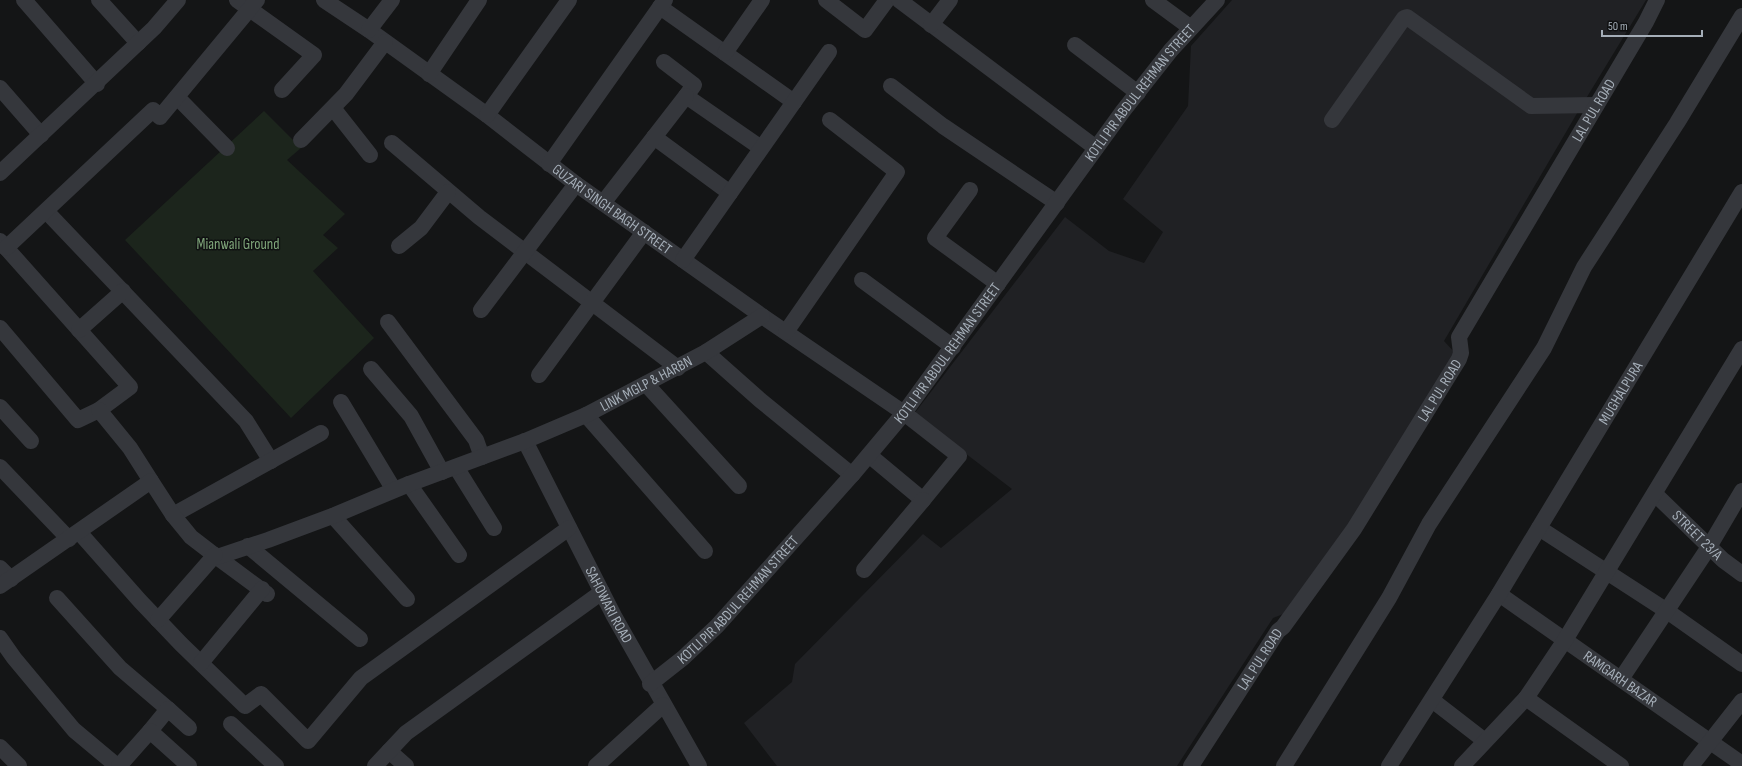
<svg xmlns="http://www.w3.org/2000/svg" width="1742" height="766" viewBox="0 0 1742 766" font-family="'Sofia Sans Condensed',sans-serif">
<rect width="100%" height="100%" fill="#141516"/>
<!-- built -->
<path fill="#202124" d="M1232,0H1646L1576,115L1444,341L1456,354L1375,485L1291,611L1273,618L1177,766H777L744,723L792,682L795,664L923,534L941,548L1012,489L914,414L1065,217L1109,251L1144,263L1163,232L1123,199L1188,106L1191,46Z"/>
<!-- green -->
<path fill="#1c251c" d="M264,111L301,148L287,160L345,214L323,235L338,248L313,271L374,338L291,418L125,240Z"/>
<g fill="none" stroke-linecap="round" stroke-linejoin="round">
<!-- minor -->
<g stroke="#35373c" stroke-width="16">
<path d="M24,0L97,84"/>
<path d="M99,0L138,43"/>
<path d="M237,0L314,55L282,90"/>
<path id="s1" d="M324,0L369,30L487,115L576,184L762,316L904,413L959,456L923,500L869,455"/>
<path d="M826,0L865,30L887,0"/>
<path d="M899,0L1096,148"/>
<path d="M1153,0L1191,28"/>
<path d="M660,7L794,102"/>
<path d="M931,25L950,0"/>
<path d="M369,30L392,0"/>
<path d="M1075,45L1138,93"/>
<path d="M725,53L762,0"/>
<path d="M664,62L694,85L686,96L761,148"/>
<path d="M429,74L479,0"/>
<path d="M891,86L943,126L1057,203"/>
<path d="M0,88L41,135"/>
<path d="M177,97L227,148"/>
<path d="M333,108L370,155"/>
<path d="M487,115L569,0"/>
<path d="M1332,120L1404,18L1407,17L1531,106L1596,105"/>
<path d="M654,137L730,193"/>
<path d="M301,140L346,94L385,42"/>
<path d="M392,143L479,217L678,368"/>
<path d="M549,164L665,0"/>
<path d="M0,173L154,28L178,0"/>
<path d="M970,190L935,238L998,284"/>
<path d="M603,203L686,96"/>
<path d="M46,211L246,421L271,461"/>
<path d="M0,241L130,387L99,410L78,420L0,328"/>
<path d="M399,246L421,228L448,192"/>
<path d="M6,248L153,110L160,117L257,0"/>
<path d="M683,260L829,52"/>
<path d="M862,280L953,347"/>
<path d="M481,310L576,184"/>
<path d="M388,322L476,440L482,457"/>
<path d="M79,330L123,291"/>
<path d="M786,332L897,172L830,120"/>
<path d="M706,352L760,400L852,475"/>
<path d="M371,369L411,416L442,472"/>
<path d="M539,375L644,232"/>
<path d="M646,384L739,486"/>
<path d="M341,402L394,490"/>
<path d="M0,407L31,441"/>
<path d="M99,410L130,448L151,481"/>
<path d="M586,415L705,551"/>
<path id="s2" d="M525,441L614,616L699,766"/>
<path d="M0,467L69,539"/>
<path d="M456,467L494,528"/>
<path d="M409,484L459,555"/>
<path id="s3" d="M1655,494L1723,560L1742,574"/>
<path d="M173,515L321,433"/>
<path d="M333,516L407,599"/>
<path d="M1539,528L1667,611L1742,664"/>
<path d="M79,532L140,601L181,644L245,706L261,694L308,741L361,678L569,528"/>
<path d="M248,546L360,639"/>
<path d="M217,557L267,594"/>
<path d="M0,568L11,579"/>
<path d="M864,570L923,500"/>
<path id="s4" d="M0,586L151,481L173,515L191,537L217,557L268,540L335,515L409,484L525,441L586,415L706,352L762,316"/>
<path id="s5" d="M1499,594L1742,764"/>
<path d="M57,598L120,668L168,709"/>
<path d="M158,620L215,555"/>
<path d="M0,638L14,658L74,730L117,766"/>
<path d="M201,663L262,589"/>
<path d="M1621,679L1709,547L1742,491"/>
<path id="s6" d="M650,684L683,658L717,626L852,475L904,413L1123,111L1171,50L1217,0"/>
<path d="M1432,700L1485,741"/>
<path d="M231,724L276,766"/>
<path d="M150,731L168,709L189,728"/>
<path d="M0,747L19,766"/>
<path d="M389,751L406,766"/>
<path d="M119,766L150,731L189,766"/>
<path d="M375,766L406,733L602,592"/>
<path d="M596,766L663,705"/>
<path id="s7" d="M1191,766L1278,631L1283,627L1354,529L1459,359L1461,353L1459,337L1646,22L1657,0"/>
<path d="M1284,766L1389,598L1429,524L1544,348L1584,267L1677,123L1742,16"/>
<path id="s8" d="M1389,766L1499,594L1742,192"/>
<path d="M1462,766L1526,698"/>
<path d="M1621,766L1526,698L1565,640L1742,349"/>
<path d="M1691,766L1742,701"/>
</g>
</g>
<g text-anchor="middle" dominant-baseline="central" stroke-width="3" stroke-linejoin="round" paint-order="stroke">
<!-- street labels -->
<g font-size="15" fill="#a5aeb8" stroke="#0f1011">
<text stroke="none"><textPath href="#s6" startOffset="770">KOTLI PIR ABDUL REHMAN STREET</textPath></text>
<text stroke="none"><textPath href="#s7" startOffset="774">LAL PUL ROAD</textPath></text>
<text stroke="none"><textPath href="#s1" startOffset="356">GUZARI SINGH BAGH STREET</textPath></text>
<text stroke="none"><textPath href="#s6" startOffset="446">KOTLI PIR ABDUL REHMAN STREET</textPath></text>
<text stroke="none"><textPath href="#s4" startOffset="749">LINK MGLP &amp; HARBN</textPath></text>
<text stroke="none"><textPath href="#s7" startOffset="451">LAL PUL ROAD</textPath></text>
<text stroke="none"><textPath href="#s8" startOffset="439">MUGHALPURA</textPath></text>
<text stroke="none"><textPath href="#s3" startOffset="59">STREET 23/A</textPath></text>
<text stroke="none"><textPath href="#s6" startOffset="122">KOTLI PIR ABDUL REHMAN STREET</textPath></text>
<text stroke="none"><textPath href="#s2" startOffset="184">SAHOWARI ROAD</textPath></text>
<text stroke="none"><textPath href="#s7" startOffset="127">LAL PUL ROAD</textPath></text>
<text stroke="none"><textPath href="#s5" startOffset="148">RAMGARH BAZAR</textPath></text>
</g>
<!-- park labels -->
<g font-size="15" fill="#7fa57a" stroke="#0f1011">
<text x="238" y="244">Mianwali Ground</text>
</g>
</g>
<!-- scale -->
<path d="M1602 30v6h100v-6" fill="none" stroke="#a5aeb8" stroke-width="2"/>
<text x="1608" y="30" font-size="12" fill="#a5aeb8" stroke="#0f1011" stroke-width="3" paint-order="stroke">50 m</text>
</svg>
